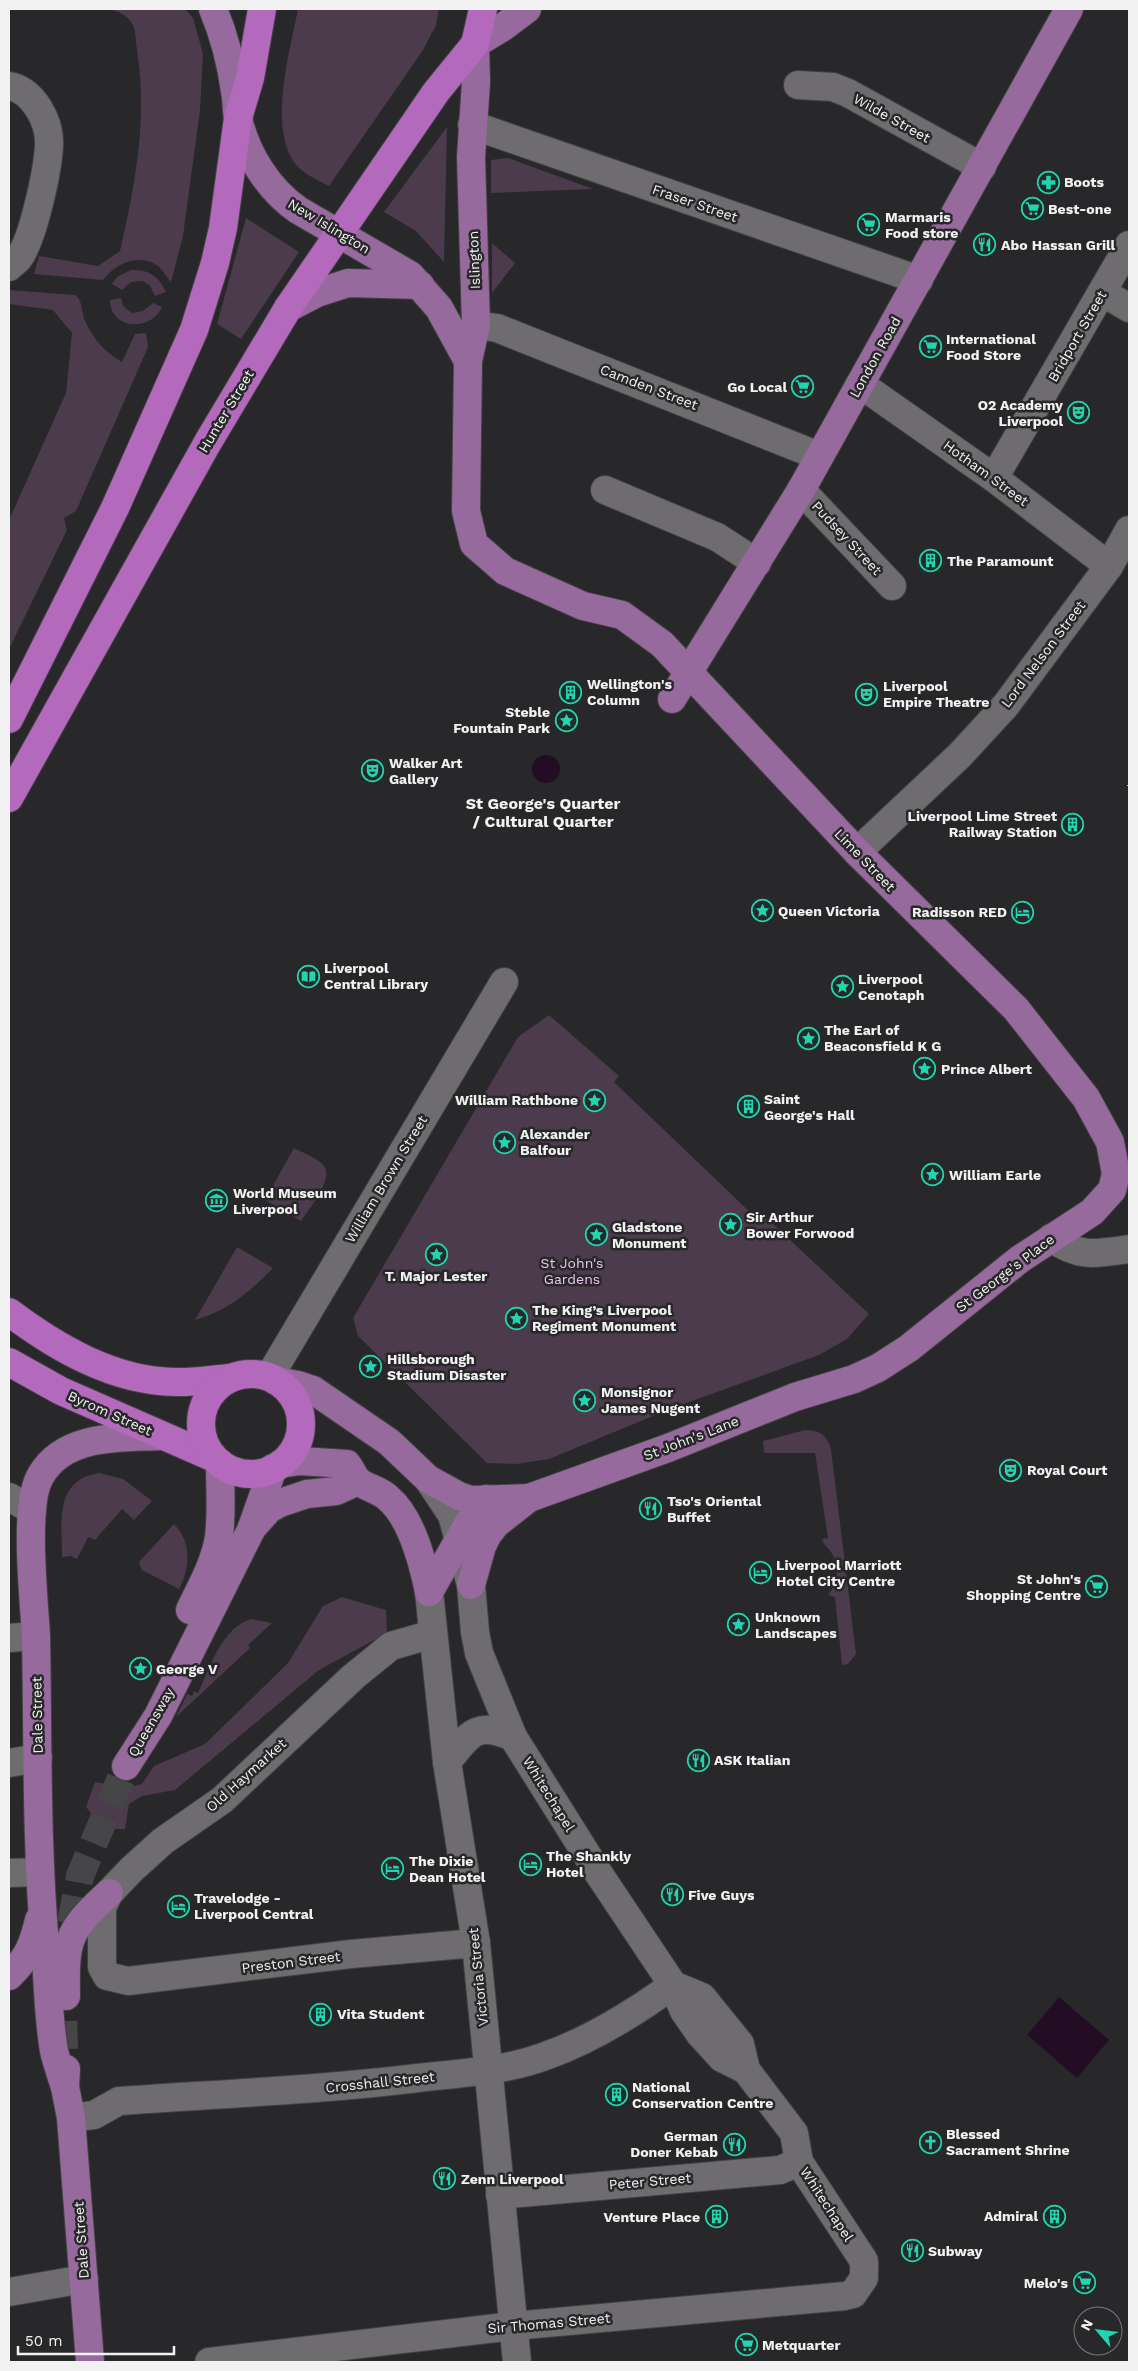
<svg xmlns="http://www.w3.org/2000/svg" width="1138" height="2371" viewBox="0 0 1138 2371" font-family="'Work Sans',sans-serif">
<rect width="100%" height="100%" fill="#282729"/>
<!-- green -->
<g fill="#4c3b4d">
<path d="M108,9H185L193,18L203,54L200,110L183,236L171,282C166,277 164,271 159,267C140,251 115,264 103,280L34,274L39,256L98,266L120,251C135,186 148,117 137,51C136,44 136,35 134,28C130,16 119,11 108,9Z"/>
<path d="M298,9H439L436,25L423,50L329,186C316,179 300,173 292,159C270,120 290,51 298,9Z"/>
<path d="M447,127L444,262L416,231L384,212Z"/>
<path d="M508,158L593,189L491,193V160Z"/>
<path d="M246,218L299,252L241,339L217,324Z"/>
<path d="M492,243L515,263L492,293Z"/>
<path d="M131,270C148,269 159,276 166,292L155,296L150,286L143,281L131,282L122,290L112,284L117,277Z"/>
<path d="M9,290L75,295C83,300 81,312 85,321C93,339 105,352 122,362L135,334L146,333L148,347L76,511L64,518L67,530L9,649V520L66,393L72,333L53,310L9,304Z"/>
<path d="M121,298L123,306L132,313L143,311L153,303L162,307C151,332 110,330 110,300Z"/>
<path d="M549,1015L619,1076L614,1082L753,1215L758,1210L869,1314L847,1339L819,1355L670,1409L549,1459L516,1464L487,1463L358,1336L353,1318L518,1037Z"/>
<path d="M294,1148C303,1153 318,1158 324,1166C334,1179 309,1209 301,1221L265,1200Z"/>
<path d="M237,1247L273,1268C251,1291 226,1312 195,1320Z"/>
<path d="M805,1430C819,1430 827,1435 831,1449L856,1654L848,1664L842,1665L835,1597L828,1595C838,1582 840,1566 831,1552C828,1547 823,1545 822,1539L828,1538L815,1453H764L763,1441Z"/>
<path d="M99,1473L123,1479L152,1501L134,1520L122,1509L95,1540L88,1537L77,1559L71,1556L62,1557C62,1522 54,1480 99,1473Z"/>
<path d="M174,1524C192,1542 190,1568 179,1589L142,1570L139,1562Z"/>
<path d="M342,1597L386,1610L387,1633L319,1670L175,1790L142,1796L129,1804L125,1829H103L86,1807L95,1782L125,1788L142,1784L154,1766L205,1744L288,1663L323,1606Z"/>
<path d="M252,1619L272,1623L248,1645L250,1648L176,1717L187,1694L192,1696L194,1691L198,1693C210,1668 222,1626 252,1619Z"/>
</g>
<!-- water -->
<g fill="#230d25">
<circle cx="546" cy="769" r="14"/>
<path d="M1059,1997L1109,2040L1077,2078L1027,2035Z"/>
</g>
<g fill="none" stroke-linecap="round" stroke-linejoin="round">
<!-- major-tunnel -->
<path stroke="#464547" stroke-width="28" stroke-dasharray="28 14" stroke-linecap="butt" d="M64,2049L62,1971L80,1876L126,1766"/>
<defs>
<g id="minor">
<path d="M798,85L833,87L848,93L982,167"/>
<path d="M9,86C33,90 50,121 49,145C48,169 33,241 18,259C15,262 12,264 9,267"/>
<path d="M472,125L919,280"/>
<path d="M1102,292L1129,308"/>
<path d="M476,325L497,328L819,456"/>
<path d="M860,384L994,478L1109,566"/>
<path d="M994,478L1129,245"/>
<path d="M605,490L717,537L757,563"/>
<path d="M801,490L892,586"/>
<path d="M857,852L960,755L1006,705L1109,566L1129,530"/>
<path d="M1051,1238C1080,1258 1095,1254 1129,1249"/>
<path d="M269,1377L504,982"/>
<path d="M9,1497L32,1510"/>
<path d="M429,1592L447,1762L476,1943L517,2362"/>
<path d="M433,1634L391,1646L353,1677L222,1800L163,1841L132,1869L109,1893L102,1908V1967L107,1976L128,1981L351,1954L476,1943"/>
<path d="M9,1638L35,1636"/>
<path d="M447,1762C470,1733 476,1721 513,1737"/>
<path d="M9,1763L38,1758"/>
<path d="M9,1873L40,1872"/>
<path d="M673,1985L702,1997L740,2044L746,2070"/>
<path d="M71,2118L94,2115L119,2101C219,2094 319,2090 418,2078C461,2073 507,2071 548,2055C593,2039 634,2013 673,1985"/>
<path d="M500,2195L780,2170L799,2162"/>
<path d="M9,2292L84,2279"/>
<path d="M209,2362L513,2326L845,2296L853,2294L864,2278V2261L799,2162L794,2133L746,2070L722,2058L700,2034L684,2011L673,1985L599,1874L513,1737L479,1653L475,1632L471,1585L452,1515L428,1479"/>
</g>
<g id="major">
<path d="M213,9C224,35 231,62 235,91C237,99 236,109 238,118C246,154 268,189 298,210L410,275L439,308L468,361"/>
<path d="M288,308L317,293L348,283L420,285"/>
<path d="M672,699L801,490L1069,9"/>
<path d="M276,1381L298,1385L313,1390L389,1442L428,1479L459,1496L471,1500L529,1498"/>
<path d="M280,1464L300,1461L347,1464C351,1469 354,1477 358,1481C367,1488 380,1490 388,1498C412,1518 423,1563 429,1592"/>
<path d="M253,1527L269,1509L280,1503L307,1494L336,1491L358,1481"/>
<path d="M471,1585L482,1546L488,1534L496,1524L529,1498L668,1448L795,1397L854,1379L878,1368L909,1348L1020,1259L1092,1212L1112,1190L1116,1174L1110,1142L1086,1098L1016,1009L857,852L662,644L622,615L583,606L505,571L474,544L466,511L468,361L476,325L471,157L476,82L475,44L503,27L527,9"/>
<path d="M429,1592L469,1522L487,1499"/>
<path d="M190,1610C201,1587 215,1563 219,1537C222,1513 220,1487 220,1463"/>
<path d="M126,1766L158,1716L251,1530L273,1468"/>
<path d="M9,1976C28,1958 33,1945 39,1920"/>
<path d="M66,1996C65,1940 67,1931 109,1893"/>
<path d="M66,2069L65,2087L71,2118L90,2362"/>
<path d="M65,2087C61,2075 57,2063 54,2051C48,2016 48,1980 45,1945C36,1842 38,1739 36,1636C34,1599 23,1503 41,1475C65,1434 120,1438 161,1436"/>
</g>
<g id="highway">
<path d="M9,719L115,508L194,330L215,263L223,228L238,118L250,78L262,9"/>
<path d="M9,798L208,442L288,308L436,92L475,44L483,9"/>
<path d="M9,1312C57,1348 113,1381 175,1382C193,1383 213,1379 231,1378"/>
<path d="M9,1362L61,1391L214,1458"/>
<circle cx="251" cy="1424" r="50"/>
</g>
</defs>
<!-- minor casing -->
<use href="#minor" stroke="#434243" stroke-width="30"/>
<!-- major casing -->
<use href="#major" stroke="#434243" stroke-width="30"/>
<!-- highway casing -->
<use href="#highway" stroke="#434243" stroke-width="30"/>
<!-- minor -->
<use href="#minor" stroke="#6e6c6e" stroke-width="28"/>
<!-- major -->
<use href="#major" stroke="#976a9d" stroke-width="28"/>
<!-- highway -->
<use href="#highway" stroke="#b369bc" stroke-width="28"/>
<!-- rail -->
<path stroke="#cccbcc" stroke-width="4" stroke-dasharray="6 6" stroke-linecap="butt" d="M1129,786V785"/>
</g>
<!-- icons -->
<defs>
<symbol id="pharmacy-ring" viewBox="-11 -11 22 22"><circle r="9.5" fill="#282729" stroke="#23d5af" stroke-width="1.5"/><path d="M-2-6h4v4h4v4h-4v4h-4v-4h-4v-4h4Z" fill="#23d5af"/></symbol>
<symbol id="supermarket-ring" viewBox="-11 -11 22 22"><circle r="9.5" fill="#282729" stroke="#23d5af" stroke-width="1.5"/><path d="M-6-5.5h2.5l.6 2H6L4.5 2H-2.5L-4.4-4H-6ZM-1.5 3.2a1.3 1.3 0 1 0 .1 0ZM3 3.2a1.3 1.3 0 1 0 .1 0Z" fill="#23d5af"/></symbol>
<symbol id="restaurant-ring" viewBox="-11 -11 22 22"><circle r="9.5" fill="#282729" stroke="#23d5af" stroke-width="1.5"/><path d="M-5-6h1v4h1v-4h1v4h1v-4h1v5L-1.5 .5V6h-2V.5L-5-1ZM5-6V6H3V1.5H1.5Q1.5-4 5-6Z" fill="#23d5af"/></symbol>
<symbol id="theatre-ring" viewBox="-11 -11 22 22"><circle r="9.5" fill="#282729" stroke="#23d5af" stroke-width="1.5"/><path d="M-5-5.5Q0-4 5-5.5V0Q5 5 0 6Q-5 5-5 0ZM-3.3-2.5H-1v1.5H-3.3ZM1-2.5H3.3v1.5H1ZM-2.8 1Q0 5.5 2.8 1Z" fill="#23d5af"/></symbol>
<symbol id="building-ring" viewBox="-11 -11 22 22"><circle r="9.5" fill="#282729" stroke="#23d5af" stroke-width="1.5"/><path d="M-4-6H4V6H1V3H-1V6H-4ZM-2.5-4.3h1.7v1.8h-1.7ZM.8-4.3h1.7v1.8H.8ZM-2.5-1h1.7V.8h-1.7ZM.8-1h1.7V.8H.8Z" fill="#23d5af"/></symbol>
<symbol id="sight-ring" viewBox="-11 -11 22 22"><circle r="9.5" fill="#282729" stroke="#23d5af" stroke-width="1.5"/><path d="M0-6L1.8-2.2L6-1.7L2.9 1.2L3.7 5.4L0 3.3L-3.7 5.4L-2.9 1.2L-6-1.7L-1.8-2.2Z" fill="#23d5af"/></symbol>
<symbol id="hotel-ring" viewBox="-11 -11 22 22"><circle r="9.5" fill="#282729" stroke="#23d5af" stroke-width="1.5"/><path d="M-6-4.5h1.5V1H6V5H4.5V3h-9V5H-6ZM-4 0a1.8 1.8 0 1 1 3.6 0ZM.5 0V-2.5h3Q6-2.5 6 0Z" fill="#23d5af"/></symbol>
<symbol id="library-ring" viewBox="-11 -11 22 22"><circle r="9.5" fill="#282729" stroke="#23d5af" stroke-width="1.5"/><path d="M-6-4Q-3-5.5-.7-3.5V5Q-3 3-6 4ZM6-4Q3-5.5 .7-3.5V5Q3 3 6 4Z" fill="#23d5af"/></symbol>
<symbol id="museum-ring" viewBox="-11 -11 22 22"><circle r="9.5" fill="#282729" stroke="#23d5af" stroke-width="1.5"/><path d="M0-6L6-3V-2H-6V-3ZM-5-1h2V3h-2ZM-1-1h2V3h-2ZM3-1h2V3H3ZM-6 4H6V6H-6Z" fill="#23d5af"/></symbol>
<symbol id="church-ring" viewBox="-11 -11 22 22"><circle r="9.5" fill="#282729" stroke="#23d5af" stroke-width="1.5"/><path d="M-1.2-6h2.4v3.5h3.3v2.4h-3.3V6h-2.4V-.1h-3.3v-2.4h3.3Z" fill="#23d5af"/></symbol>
</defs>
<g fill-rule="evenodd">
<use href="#pharmacy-ring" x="1036" y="170" width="25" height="25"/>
<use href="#supermarket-ring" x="1020" y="196" width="25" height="25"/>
<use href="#supermarket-ring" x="856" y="212" width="25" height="25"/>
<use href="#restaurant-ring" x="972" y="232" width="25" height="25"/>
<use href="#supermarket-ring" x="918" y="334" width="25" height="25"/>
<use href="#supermarket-ring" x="790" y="374" width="25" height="25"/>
<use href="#theatre-ring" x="1066" y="400" width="25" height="25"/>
<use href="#building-ring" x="918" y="548" width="25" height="25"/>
<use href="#building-ring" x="558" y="680" width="25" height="25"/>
<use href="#theatre-ring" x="854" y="682" width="25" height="25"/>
<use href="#sight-ring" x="554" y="708" width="25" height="25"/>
<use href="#theatre-ring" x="360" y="758" width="25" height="25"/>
<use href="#building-ring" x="1060" y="812" width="25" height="25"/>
<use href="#sight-ring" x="750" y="898" width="25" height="25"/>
<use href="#hotel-ring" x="1010" y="900" width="25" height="25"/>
<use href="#library-ring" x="296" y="964" width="25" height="25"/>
<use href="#sight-ring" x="830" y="974" width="25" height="25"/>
<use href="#sight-ring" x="796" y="1026" width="25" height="25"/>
<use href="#sight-ring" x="912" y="1056" width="25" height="25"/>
<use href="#sight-ring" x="582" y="1088" width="25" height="25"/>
<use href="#building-ring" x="736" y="1094" width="25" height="25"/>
<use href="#sight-ring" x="492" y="1130" width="25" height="25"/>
<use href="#sight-ring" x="920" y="1162" width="25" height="25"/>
<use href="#museum-ring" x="204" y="1188" width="25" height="25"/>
<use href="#sight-ring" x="718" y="1212" width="25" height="25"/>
<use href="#sight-ring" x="584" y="1222" width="25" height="25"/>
<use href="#sight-ring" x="424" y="1242" width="25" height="25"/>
<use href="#sight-ring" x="504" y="1306" width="25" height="25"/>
<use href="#sight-ring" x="358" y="1354" width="25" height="25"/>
<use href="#sight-ring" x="572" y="1388" width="25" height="25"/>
<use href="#theatre-ring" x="998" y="1458" width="25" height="25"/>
<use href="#restaurant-ring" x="638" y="1496" width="25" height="25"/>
<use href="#hotel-ring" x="748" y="1560" width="25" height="25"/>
<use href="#supermarket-ring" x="1084" y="1574" width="25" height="25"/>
<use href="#sight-ring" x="726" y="1612" width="25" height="25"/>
<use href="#sight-ring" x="128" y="1656" width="25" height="25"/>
<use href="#restaurant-ring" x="686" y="1748" width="25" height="25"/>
<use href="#hotel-ring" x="518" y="1852" width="25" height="25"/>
<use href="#hotel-ring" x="380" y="1856" width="25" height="25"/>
<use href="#restaurant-ring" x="660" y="1882" width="25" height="25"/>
<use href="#hotel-ring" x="166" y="1894" width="25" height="25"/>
<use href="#building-ring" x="308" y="2002" width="25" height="25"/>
<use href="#building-ring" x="604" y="2082" width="25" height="25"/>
<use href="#church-ring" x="918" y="2130" width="25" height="25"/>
<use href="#restaurant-ring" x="722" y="2132" width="25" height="25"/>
<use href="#restaurant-ring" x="432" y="2166" width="25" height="25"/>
<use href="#building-ring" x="1042" y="2204" width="25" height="25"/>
<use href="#building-ring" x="704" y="2204" width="25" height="25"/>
<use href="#restaurant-ring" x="900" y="2238" width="25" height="25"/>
<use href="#supermarket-ring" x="1072" y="2270" width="25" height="25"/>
<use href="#supermarket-ring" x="734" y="2332" width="25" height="25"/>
</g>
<g text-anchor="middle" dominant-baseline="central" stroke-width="5" stroke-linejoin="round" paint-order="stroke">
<!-- street labels -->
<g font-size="14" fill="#f3f2f3" stroke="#282729">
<text transform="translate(892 118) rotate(29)">Wilde Street</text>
<text transform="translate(695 203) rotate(19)">Fraser Street</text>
<text transform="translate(329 226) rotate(31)">New Islington</text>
<text transform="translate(474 260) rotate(-92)">Islington</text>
<text transform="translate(1077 336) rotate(-60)">Bridport Street</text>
<text transform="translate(875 357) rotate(-61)">London Road</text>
<text transform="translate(649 387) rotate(21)">Camden Street</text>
<text transform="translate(226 411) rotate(-59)">Hunter Street</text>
<text transform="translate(986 473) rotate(36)">Hotham Street</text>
<text transform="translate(847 538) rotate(47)">Pudsey Street</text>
<text transform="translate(1043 654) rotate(-53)">Lord Nelson Street</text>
<text transform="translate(865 860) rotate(46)">Lime Street</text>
<text transform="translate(386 1179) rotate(-59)">William Brown Street</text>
<text transform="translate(1005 1273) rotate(-37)">St George's Place</text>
<text transform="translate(110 1413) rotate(24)">Byrom Street</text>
<text transform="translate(691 1438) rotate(-21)">St John's Lane</text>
<text transform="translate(37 1715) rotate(-91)">Dale Street</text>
<text transform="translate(151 1722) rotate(-60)">Queensway</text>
<text transform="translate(246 1775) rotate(-42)">Old Haymarket</text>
<text transform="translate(549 1794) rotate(58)">Whitechapel</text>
<text transform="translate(291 1962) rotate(-7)">Preston Street</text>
<text transform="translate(478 1977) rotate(-96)">Victoria Street</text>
<text transform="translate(380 2082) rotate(-6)">Crosshall Street</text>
<text transform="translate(650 2181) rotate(-5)">Peter Street</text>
<text transform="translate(827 2204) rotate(57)">Whitechapel</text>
<text transform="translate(81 2240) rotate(-94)">Dale Street</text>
<text transform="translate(549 2323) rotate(-5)">Sir Thomas Street</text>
</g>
<!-- poi labels -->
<g font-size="14" font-weight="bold" fill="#f3f2f3" stroke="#282729" text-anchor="start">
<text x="1064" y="182">Boots</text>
<text x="1048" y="209">Best-one</text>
<text x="885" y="217">Marmaris<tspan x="885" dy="16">Food store</tspan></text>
<text x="1001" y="245">Abo Hassan Grill</text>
<text x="946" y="339">International<tspan x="946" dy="16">Food Store</tspan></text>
<text x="787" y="387" text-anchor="end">Go Local</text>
<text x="1063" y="405" text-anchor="end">O2 Academy<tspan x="1063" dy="16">Liverpool</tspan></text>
<text x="947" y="561">The Paramount</text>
<text x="587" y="684">Wellington's<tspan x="587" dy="16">Column</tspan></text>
<text x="883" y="686">Liverpool<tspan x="883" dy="16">Empire Theatre</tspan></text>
<text x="550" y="712" text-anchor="end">Steble<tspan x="550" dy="16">Fountain Park</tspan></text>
<text x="389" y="763">Walker Art<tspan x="389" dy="16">Gallery</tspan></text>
<text x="1057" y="816" text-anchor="end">Liverpool Lime Street<tspan x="1057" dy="16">Railway Station</tspan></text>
<text x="778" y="911">Queen Victoria</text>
<text x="1007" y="912" text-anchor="end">Radisson RED</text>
<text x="324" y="968">Liverpool<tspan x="324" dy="16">Central Library</tspan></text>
<text x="858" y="979">Liverpool<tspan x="858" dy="16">Cenotaph</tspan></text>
<text x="824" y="1030">The Earl of<tspan x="824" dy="16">Beaconsfield K G</tspan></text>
<text x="941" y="1069">Prince Albert</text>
<text x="764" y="1099">Saint<tspan x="764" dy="16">George's Hall</tspan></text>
<text x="578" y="1100" text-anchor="end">William Rathbone</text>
<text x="520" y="1134">Alexander<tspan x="520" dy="16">Balfour</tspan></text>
<text x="949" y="1175">William Earle</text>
<text x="233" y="1193">World Museum<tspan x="233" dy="16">Liverpool</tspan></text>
<text x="746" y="1217">Sir Arthur<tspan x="746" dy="16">Bower Forwood</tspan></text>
<text x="612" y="1227">Gladstone<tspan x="612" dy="16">Monument</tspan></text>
<text x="436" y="1276" text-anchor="middle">T. Major Lester</text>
<text x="532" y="1310">The King’s Liverpool<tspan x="532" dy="16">Regiment Monument</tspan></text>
<text x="387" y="1359">Hillsborough<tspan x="387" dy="16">Stadium Disaster</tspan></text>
<text x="601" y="1392">Monsignor<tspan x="601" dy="16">James Nugent</tspan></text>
<text x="1027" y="1470">Royal Court</text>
<text x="667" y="1501">Tso's Oriental<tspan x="667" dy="16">Buffet</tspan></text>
<text x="776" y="1565">Liverpool Marriott<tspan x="776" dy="16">Hotel City Centre</tspan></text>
<text x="1081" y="1579" text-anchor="end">St John's<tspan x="1081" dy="16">Shopping Centre</tspan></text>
<text x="755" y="1617">Unknown<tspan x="755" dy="16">Landscapes</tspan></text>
<text x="156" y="1669">George V</text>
<text x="714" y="1760">ASK Italian</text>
<text x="546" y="1856">The Shankly<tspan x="546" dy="16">Hotel</tspan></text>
<text x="409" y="1861">The Dixie<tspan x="409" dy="16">Dean Hotel</tspan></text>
<text x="688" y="1895">Five Guys</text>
<text x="194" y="1898">Travelodge -<tspan x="194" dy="16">Liverpool Central</tspan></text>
<text x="337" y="2014">Vita Student</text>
<text x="632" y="2087">National<tspan x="632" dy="16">Conservation Centre</tspan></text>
<text x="946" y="2134">Blessed<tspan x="946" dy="16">Sacrament Shrine</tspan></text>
<text x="718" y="2136" text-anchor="end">German<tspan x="718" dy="16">Doner Kebab</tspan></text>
<text x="461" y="2179">Zenn Liverpool</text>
<text x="1038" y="2216" text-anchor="end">Admiral</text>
<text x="700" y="2217" text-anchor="end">Venture Place</text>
<text x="928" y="2251">Subway</text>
<text x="1068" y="2283" text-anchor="end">Melo's</text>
<text x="762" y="2345">Metquarter</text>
</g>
<!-- park labels -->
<g font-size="14" fill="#efc1f4" stroke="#282729">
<text x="572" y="1263">St John's<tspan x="572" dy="16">Gardens</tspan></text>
</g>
<!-- quarter labels -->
<g font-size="16" font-weight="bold" fill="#f3f2f3" stroke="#282729">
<text x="543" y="803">St George's Quarter<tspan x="543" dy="18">/ Cultural Quarter</tspan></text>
</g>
</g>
<!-- border -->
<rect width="1138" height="2371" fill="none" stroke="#f3f2f3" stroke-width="20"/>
<!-- north arrow -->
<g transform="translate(1098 2331) rotate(298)"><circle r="24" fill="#282729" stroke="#79787a"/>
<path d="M0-4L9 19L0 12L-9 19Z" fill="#23d5af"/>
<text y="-8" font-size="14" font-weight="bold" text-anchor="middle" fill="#f3f2f3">N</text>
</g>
<!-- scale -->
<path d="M18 2346v8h156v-8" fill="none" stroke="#f3f2f3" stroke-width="2.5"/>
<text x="25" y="2346" font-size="15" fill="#f3f2f3" stroke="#282729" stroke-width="4" paint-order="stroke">50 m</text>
</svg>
